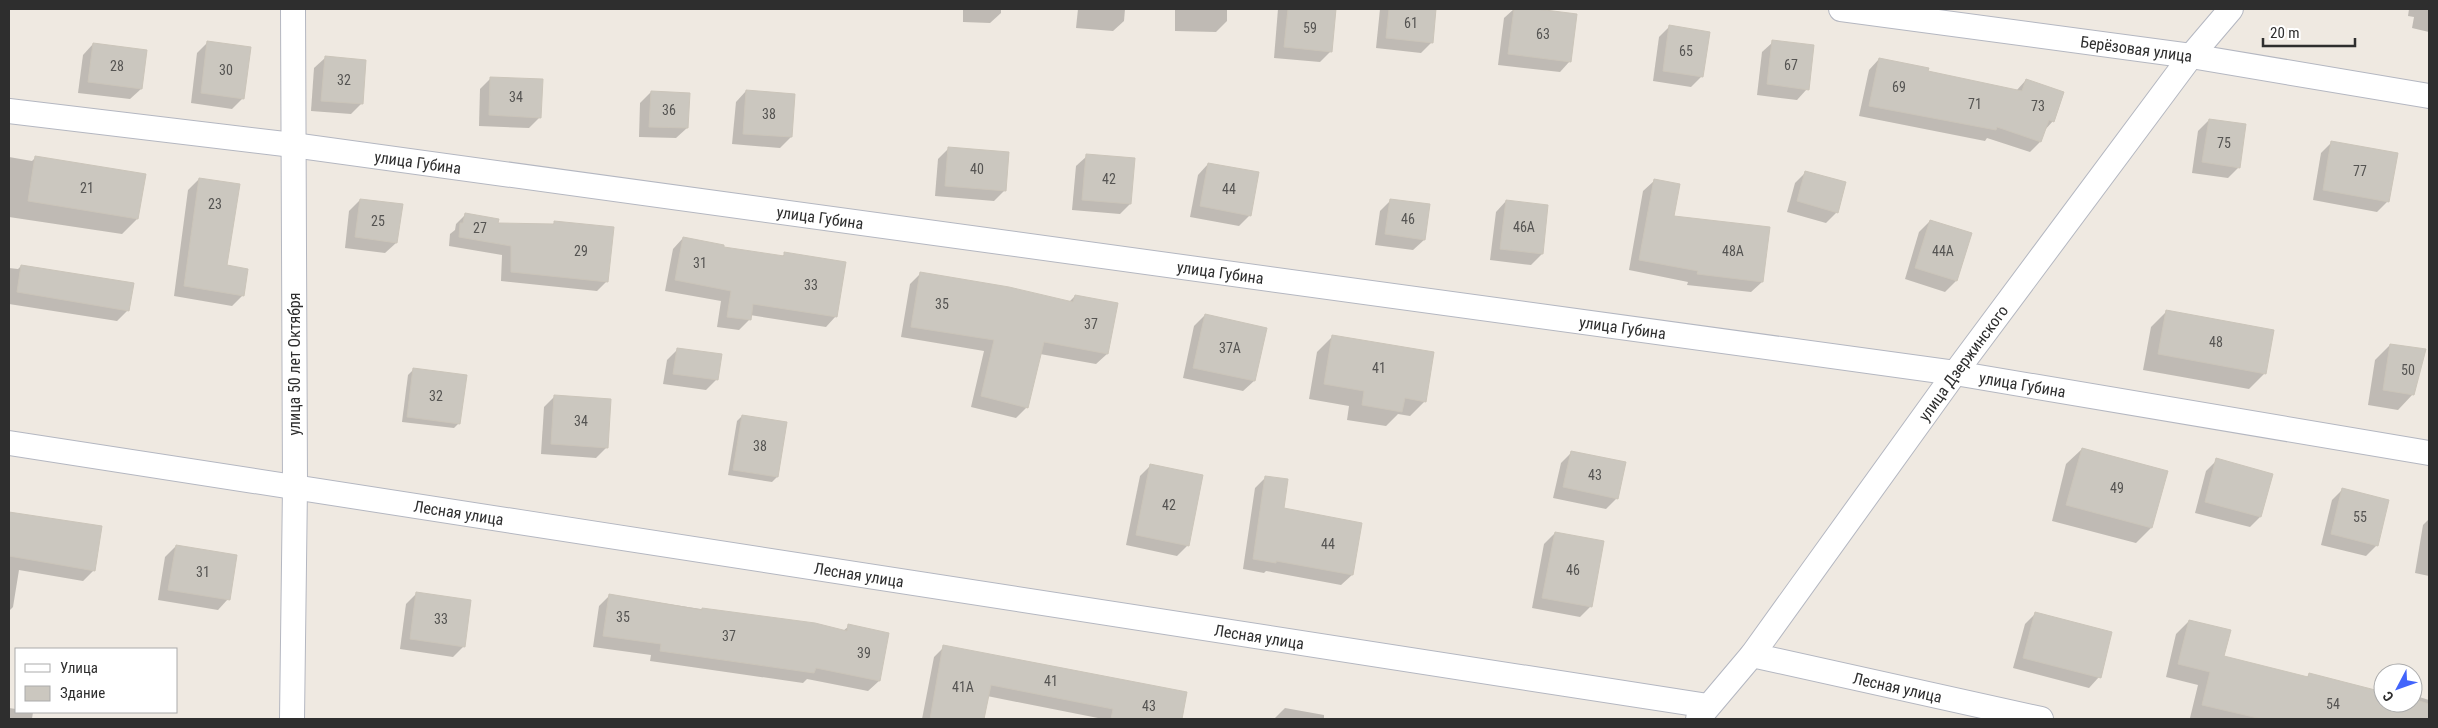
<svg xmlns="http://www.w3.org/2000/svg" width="2438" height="728" viewBox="0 0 2438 728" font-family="'Roboto Condensed',sans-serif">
<rect width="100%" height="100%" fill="#efe9e1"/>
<!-- shadow -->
<g fill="#0003">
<path d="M963,9H1001V13L990,23L963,22Z"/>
<path d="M1078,9H1125L1124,21L1113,31L1076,28Z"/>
<path d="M1175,9H1227V21L1216,32L1175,31Z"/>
<path d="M1278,9H1335L1330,52L1320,62L1274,58Z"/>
<path d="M1380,9H1435L1432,42L1421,53L1376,48Z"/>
<path d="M1514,9L1576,15L1570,61L1560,72L1498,65L1504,18Z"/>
<path d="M2409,9H2429V32L2412,28L2414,17L2408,16Z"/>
<path d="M1670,26L1702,76L1691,87L1653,81L1659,37Z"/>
<path d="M208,42L243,98L232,109L191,103L197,53Z"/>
<path d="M1773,42L1807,89L1797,100L1757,95L1762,52Z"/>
<path d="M93,44L141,89L130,99L78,93L83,55Z"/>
<path d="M325,58L361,104L351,114L311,111L314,68Z"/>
<path d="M1879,59L1927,72L2016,91L2026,80L2053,121L2044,131L2040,142L2030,152L1987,138L1985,141L1859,116L1869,70Z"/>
<path d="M491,78L540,117L529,128L479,126L480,89Z"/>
<path d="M746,91L793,95L791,137L780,148L732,144L736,102Z"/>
<path d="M651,92L687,128L676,138L639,137L640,103Z"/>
<path d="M2209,120L2238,168L2228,178L2192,173L2198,131Z"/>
<path d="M2332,142L2388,201L2377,212L2313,200L2321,153Z"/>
<path d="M949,148L1005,190L994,201L935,196L938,159Z"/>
<path d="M1087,156L1130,204L1120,214L1072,210L1076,166Z"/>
<path d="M9,157L32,161L36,157L137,219L122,234L9,217Z"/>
<path d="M1208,164L1250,215L1239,226L1190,217L1198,175Z"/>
<path d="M1806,172L1837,212L1826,223L1787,212L1795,183Z"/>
<path d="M199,179L225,266L243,295L232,306L174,296L188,190Z"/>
<path d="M1654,181L1672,217L1762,282L1751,292L1687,285L1688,282L1629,270L1643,191Z"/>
<path d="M360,200L396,243L385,253L345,248L349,211Z"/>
<path d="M1391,200L1424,240L1413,250L1375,245L1380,211Z"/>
<path d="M1506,201L1547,206L1542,254L1531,265L1490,260L1496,212Z"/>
<path d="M466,214L497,224L552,225L555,222L607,281L597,291L501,281L502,255L449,246L450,234L455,230L456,224Z"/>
<path d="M1930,221L1970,234L1956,281L1945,292L1905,279L1919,232Z"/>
<path d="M683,238L722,248L781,257L785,254L836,316L826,327L750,315L749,320L739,330L717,327L721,301L665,291L673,249Z"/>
<path d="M21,266L128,310L117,321L9,304V268L18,269Z"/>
<path d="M921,273L1069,302L1075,296L1107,354L1096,364L1040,354L1027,407L1016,418L971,407L984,351L901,337L910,284Z"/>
<path d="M2166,312L2264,374L2249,389L2143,370L2151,327Z"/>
<path d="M1205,315L1254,381L1243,391L1183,378L1194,326Z"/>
<path d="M1333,336L1425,401L1410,416L1398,414L1386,426L1347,420L1349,406L1309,399L1317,352Z"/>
<path d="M2390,345L2413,394L2398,410L2368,405L2375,360Z"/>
<path d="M677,350L717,379L706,390L663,384L667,360Z"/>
<path d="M413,370L459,423L454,428L402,422L408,375Z"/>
<path d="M554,397L607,447L596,458L541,454L544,407Z"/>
<path d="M742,416L777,477L772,482L728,475L737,421Z"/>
<path d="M2082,449L2151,528L2136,543L2052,521L2066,464Z"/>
<path d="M1572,452L1617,498L1606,509L1553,498L1561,463Z"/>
<path d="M2217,460L2260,517L2250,527L2195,513L2206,471Z"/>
<path d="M1150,466L1188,545L1177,556L1126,545L1140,476Z"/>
<path d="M1266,477L1283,509L1352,575L1341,585L1266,571L1264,573L1243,569L1255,488Z"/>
<path d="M2342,490L2377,545L2366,556L2321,545L2332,500Z"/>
<path d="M9,513L101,527L94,570L83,581L19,570L13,607L9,611Z"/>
<path d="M2429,519V576L2415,573L2423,525Z"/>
<path d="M1555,533L1591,606L1580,617L1532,608L1544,544Z"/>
<path d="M176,546L228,599L218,610L158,600L165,557Z"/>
<path d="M417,593L464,646L453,657L400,649L406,604Z"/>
<path d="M610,595L843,631L849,626L879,681L868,691L807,679L803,683L650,661L651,655L593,647L599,606Z"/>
<path d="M2035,614L2099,677L2089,688L2013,668L2025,624Z"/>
<path d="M2189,621L2223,657L2306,678L2310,674L2383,693V703H2413V695L2429,700V719L2190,718L2198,685L2166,677L2176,634Z"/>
<path d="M944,647L1185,693L1181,719H1103L987,696L983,719H922L934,657Z"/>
<path d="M9,708L16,709V712H33L32,719H9Z"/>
<path d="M1285,708L1324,715V719H1274Z"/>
</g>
<!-- building -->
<g fill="#cbc7bf" stroke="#cbc5ba">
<path d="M1288,9H1336L1332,52L1284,47Z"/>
<path d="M1389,9H1436L1433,43L1386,38Z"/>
<path d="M1514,9H1537L1577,14L1571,62L1508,54Z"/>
<path d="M1669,25L1710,32L1703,77L1663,71Z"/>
<path d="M1772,40L1814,45L1809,90L1767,84Z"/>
<path d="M207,41L251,47L244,99L201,93Z"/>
<path d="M93,43L147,50L142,89L88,82Z"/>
<path d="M325,56L366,60L363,104L321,101Z"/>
<path d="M1879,58L1929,68L1928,71L2022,91L2026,79L2064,92L2054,122L2049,120L2041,142L1997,127L1996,130L1869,106Z"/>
<path d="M490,77L543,79L541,118L489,115Z"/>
<path d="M746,90L795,94L792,137L743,134Z"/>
<path d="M651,91L690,93L688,128L649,127Z"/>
<path d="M2209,119L2246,124L2240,168L2202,162Z"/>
<path d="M2331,141L2398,153L2389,202L2323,190Z"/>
<path d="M948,147L1009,152L1006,191L945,186Z"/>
<path d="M1086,154L1135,158L1131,204L1082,200Z"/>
<path d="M35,156L146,174L138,219L28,201Z"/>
<path d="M1208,163L1259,172L1251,216L1200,206Z"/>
<path d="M1805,171L1846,182L1838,213L1797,201Z"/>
<path d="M199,178L240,184L227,265L248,269L244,296L184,286Z"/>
<path d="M1654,179L1680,184L1674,216L1770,227L1763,282L1697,274L1698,271L1639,260Z"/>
<path d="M360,199L403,204L397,243L355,237Z"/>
<path d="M1390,199L1430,204L1425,240L1385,234Z"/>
<path d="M1506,200L1548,205L1543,254L1500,249Z"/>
<path d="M465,213L499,219L498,223L554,224V221L614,227L608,282L511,272V246L459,237L460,223H463Z"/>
<path d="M1930,220L1972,233L1957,281L1915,268Z"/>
<path d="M683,237L724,245V247L784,256V252L846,262L837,317L753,304L751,320L727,317L731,291L675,280Z"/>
<path d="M21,265L134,283L129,311L17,292Z"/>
<path d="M920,272L1009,287L1073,302L1075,295L1118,303L1108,354L1044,342L1028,408L981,396L994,340L911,327Z"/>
<path d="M2166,310L2274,330L2266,374L2158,354Z"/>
<path d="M1205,314L1267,328L1255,381L1193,368Z"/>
<path d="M1332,335L1434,352L1426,402L1405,398L1402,412L1362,405L1364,391L1324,384Z"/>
<path d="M2390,344L2426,349L2414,395L2383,390Z"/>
<path d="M677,348L722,354L718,380L673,374Z"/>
<path d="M413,368L467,375L460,424L407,417Z"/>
<path d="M554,395L611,399L608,448L551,444Z"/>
<path d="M742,415L787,422L778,477L733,470Z"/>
<path d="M2082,448L2168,471L2152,528L2066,505Z"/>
<path d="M1571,451L1626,462L1618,499L1563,487Z"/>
<path d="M2216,458L2273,474L2261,517L2205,502Z"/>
<path d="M1150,464L1203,475L1189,546L1136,535Z"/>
<path d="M1265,476L1288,479L1284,508L1362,523L1353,575L1276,561V563L1253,559Z"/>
<path d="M2342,488L2389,500L2378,546L2331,534Z"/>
<path d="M9,512L102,526L95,571L9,556Z"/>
<path d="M1555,532L1604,541L1592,607L1542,598Z"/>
<path d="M176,545L237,555L230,600L168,590Z"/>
<path d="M416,592L471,600L465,647L410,639Z"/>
<path d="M609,594L702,610V608L815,623L847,631L848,624L889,633L880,681L816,668L814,673L660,651L661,644L603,636Z"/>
<path d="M2035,612L2112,632L2101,678L2023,658Z"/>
<path d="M2189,620L2231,630L2224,656L2308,677L2309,673L2383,692V703H2413V699L2429,704V719H2262L2202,705L2210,672L2178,664Z"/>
<path d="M943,645L1187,692L1182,719H1111L1113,709L991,685L984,719H930Z"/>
</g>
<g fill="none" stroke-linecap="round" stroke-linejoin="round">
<defs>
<g id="minor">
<path id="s1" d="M1841,9L2191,56L2429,96"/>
<path id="s2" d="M9,111L293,145L1955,373L2429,453"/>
<path id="s3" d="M9,443L1708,706"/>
<path id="s4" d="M1752,655L2041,719"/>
<path d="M292,719L295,486L293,9"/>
<path id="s5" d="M1698,719L1752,655L1955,373L2191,56L2231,9"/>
</g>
</defs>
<!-- minor casing -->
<use href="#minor" stroke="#b4b7c1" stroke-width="26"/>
<!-- minor -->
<use href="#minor" stroke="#fff" stroke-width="24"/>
</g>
<g text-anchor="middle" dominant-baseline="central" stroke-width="5" stroke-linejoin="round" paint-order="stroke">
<!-- number labels -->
<g font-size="14" fill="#555452">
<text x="1411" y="23">61</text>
<text x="1310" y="28">59</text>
<text x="1543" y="34">63</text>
<text x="1686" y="51">65</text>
<text x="1791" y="65">67</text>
<text x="117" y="66">28</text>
<text x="226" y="70">30</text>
<text x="344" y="80">32</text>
<text x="1899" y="87">69</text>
<text x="516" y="97">34</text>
<text x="1975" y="104">71</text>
<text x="2038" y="106">73</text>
<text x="669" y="110">36</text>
<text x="769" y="114">38</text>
<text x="2224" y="143">75</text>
<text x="977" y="169">40</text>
<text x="2360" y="171">77</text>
<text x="1109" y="179">42</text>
<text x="87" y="188">21</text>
<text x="1229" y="189">44</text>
<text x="215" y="204">23</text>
<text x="1408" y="219">46</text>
<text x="378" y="221">25</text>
<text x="1524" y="227">46А</text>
<text x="480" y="228">27</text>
<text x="581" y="251">29</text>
<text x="1733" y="251">48А</text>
<text x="1943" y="251">44А</text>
<text x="700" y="263">31</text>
<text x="811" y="285">33</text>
<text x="942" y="304">35</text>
<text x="1091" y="324">37</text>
<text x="2216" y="342">48</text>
<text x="1230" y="348">37А</text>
<text x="1379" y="368">41</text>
<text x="2408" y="370">50</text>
<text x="436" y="396">32</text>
<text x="581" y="421">34</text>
<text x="760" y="446">38</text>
<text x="1595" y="475">43</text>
<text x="2117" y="488">49</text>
<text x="1169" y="505">42</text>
<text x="2360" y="517">55</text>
<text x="1328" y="544">44</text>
<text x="1573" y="570">46</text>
<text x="203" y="572">31</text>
<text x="623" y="617">35</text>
<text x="441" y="619">33</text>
<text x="729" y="636">37</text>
<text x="864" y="653">39</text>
<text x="1051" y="681">41</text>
<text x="963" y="687">41А</text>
<text x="2333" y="704">54</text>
<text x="1149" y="706">43</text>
</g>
<!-- street labels -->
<g font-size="16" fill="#2e2e2e" stroke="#fff">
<text stroke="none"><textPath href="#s1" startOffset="298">Берёзовая улица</textPath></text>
<text stroke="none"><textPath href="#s2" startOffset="412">улица Губина</textPath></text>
<text stroke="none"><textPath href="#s2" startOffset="818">улица Губина</textPath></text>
<text stroke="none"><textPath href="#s2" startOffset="1222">улица Губина</textPath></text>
<text stroke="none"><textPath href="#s2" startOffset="1628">улица Губина</textPath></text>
<text stroke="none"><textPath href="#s5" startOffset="444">улица Дзержинского</textPath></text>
<text transform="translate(294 364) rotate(-90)">улица 50 лет Октября</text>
<text stroke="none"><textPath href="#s2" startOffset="2032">улица Губина</textPath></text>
<text stroke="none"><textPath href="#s3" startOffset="455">Лесная улица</textPath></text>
<text stroke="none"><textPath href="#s3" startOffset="860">Лесная улица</textPath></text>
<text stroke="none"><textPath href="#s3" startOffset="1265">Лесная улица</textPath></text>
<text stroke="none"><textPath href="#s4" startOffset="149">Лесная улица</textPath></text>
</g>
</g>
<!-- border -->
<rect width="2438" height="728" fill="none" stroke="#2e2e2e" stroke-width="20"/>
<!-- legend -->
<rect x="15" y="648" width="162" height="65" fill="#ffffff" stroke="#ababab"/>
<rect x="25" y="664" width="25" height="8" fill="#ffffff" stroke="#ababab"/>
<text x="60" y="673" font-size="15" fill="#2e2e2e">Улица</text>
<rect x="25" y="686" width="25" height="15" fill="#cbc7bf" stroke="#ababab"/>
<text x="60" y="698" font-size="15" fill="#2e2e2e">Здание</text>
<!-- north arrow -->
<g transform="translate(2398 688) rotate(229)"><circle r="24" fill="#ffffff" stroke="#ababab"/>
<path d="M0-4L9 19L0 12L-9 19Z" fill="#4264fb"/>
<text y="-8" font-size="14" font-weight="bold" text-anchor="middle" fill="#2e2e2e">С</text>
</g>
<!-- scale -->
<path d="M2263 38v8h92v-8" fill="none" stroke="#2e2e2e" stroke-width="2.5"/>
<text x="2270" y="38" font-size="15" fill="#2e2e2e" stroke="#ffffff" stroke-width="4" paint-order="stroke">20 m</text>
</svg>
